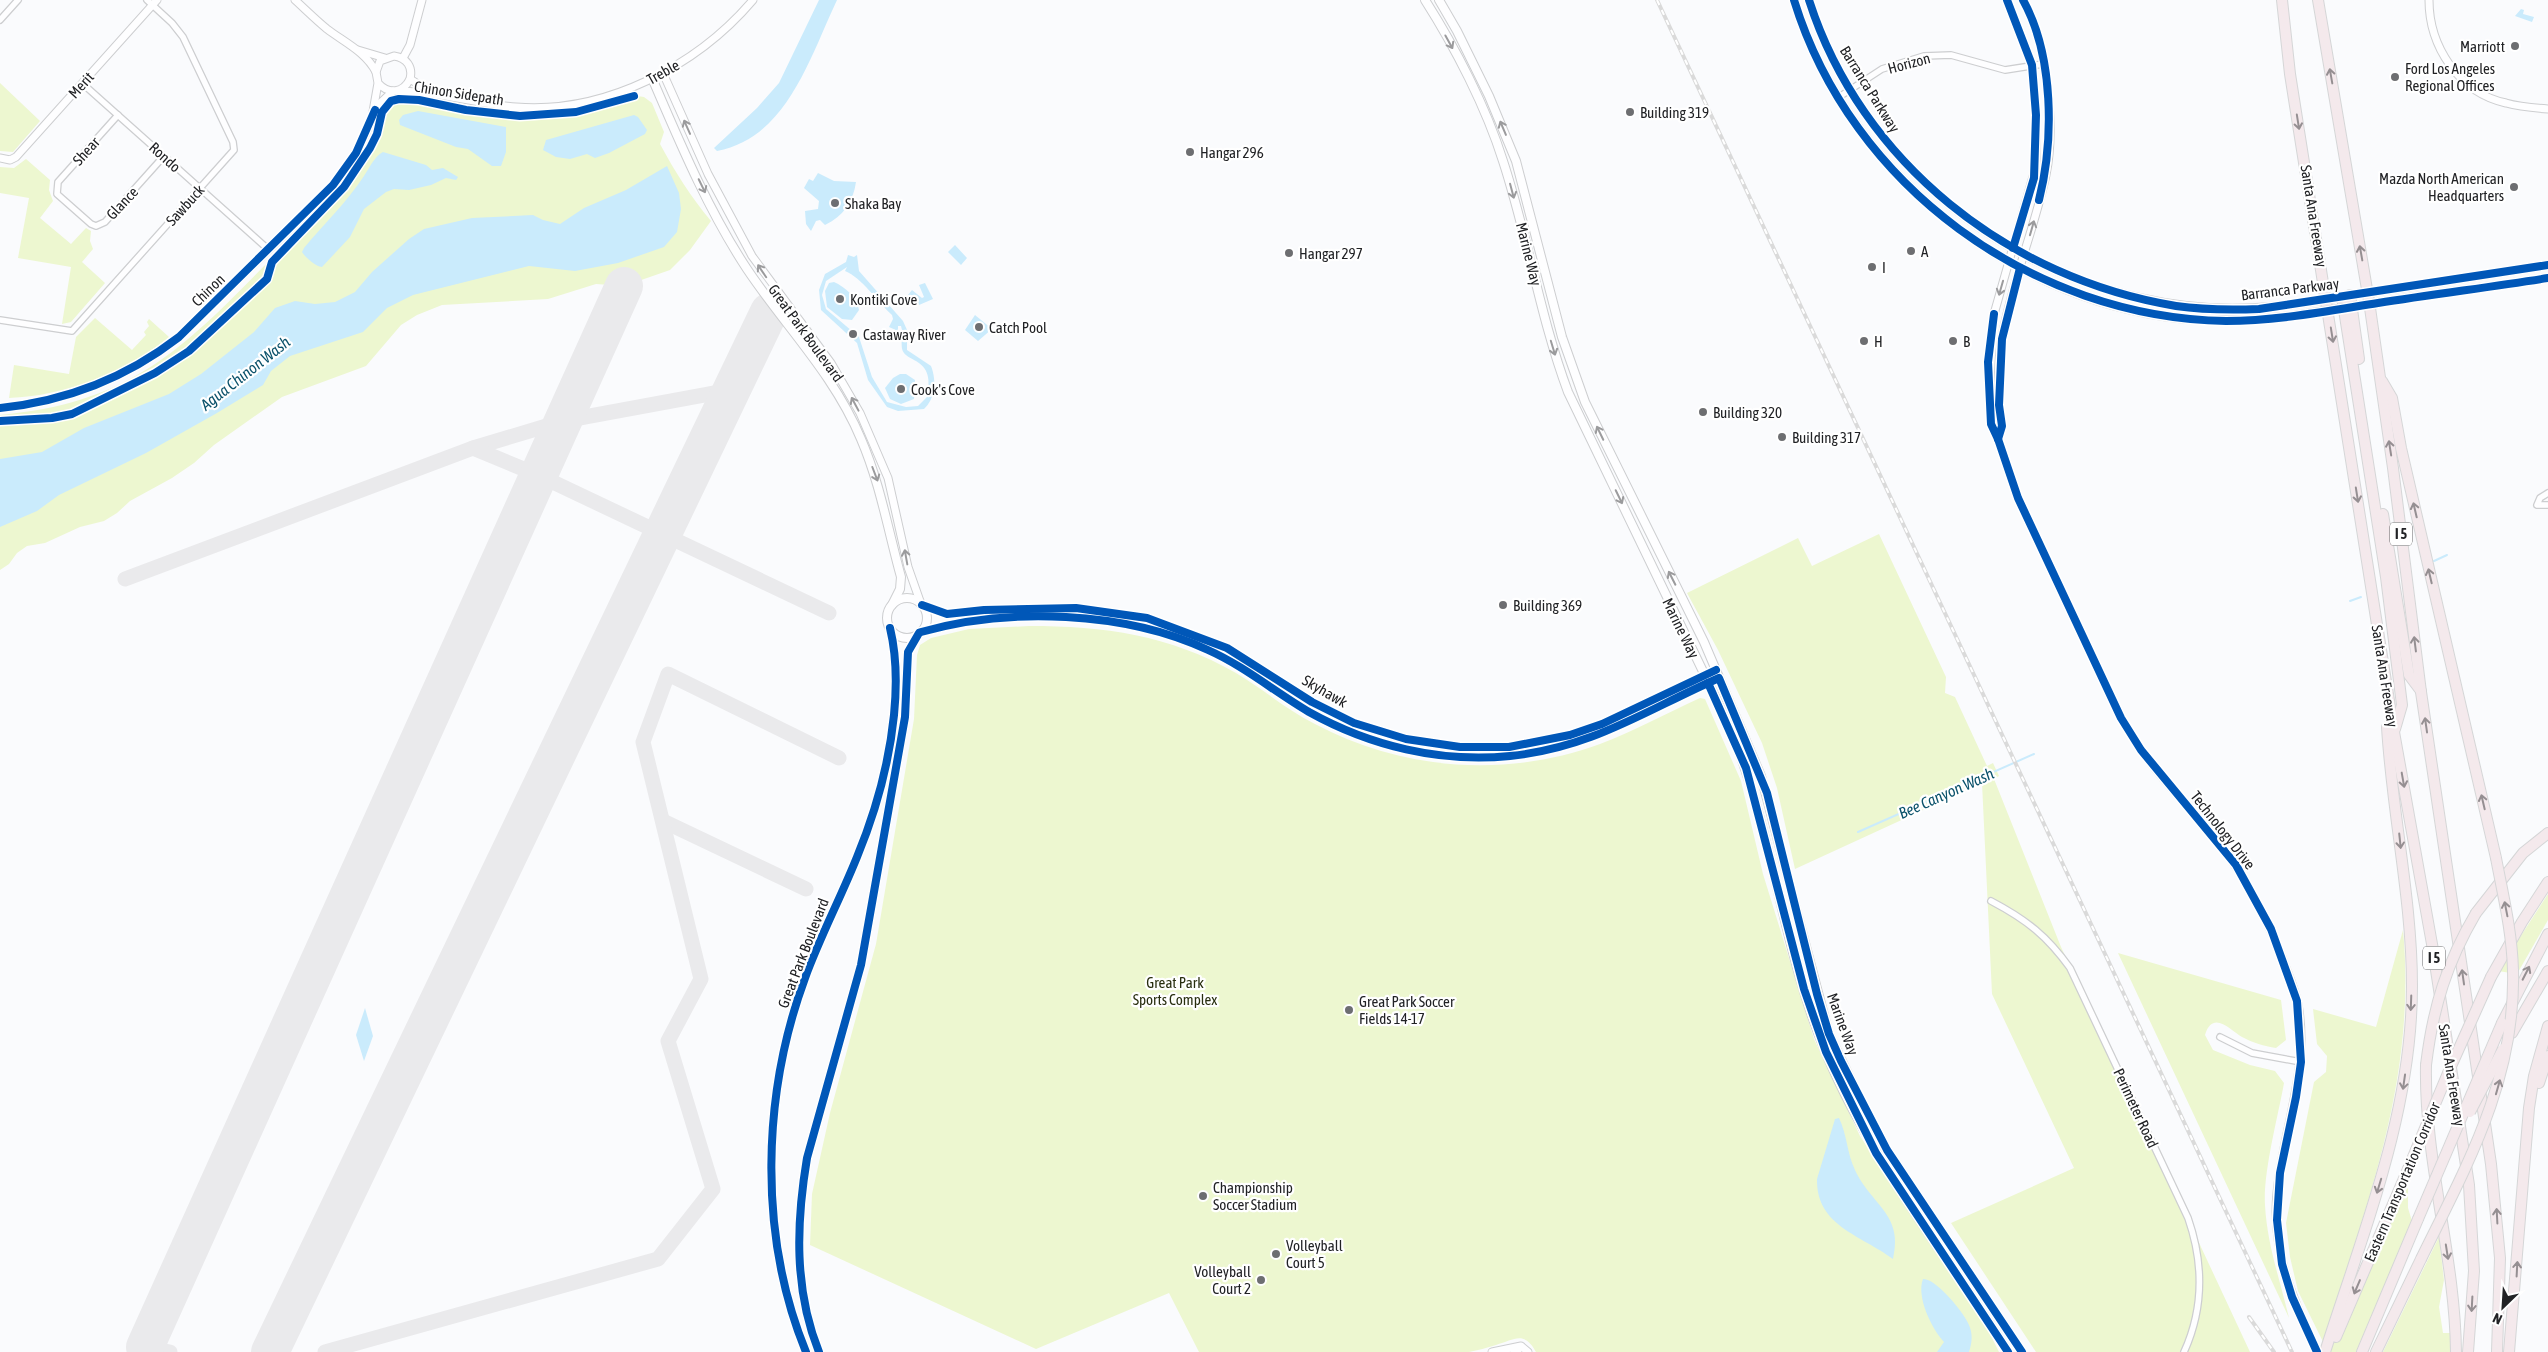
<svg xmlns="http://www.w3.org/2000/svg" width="2548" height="1352" viewBox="0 0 2548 1352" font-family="'Asap Condensed',sans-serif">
<rect width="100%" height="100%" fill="#fafbfd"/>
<!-- green -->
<g fill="#edf7d0">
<path d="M0,83L40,121L13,152L0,151Z"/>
<path d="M395,95L427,97L479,109L511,113H544L580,109L631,95L644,97L652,103L664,132L660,144C675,172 691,197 711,221L690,250L670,270L624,286L596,284L548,299L442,305L417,315L401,325L366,366L282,397L214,445L194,463L172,478L130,501L117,513L104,521L80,527L45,543L27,546L17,553L9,564L0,570V415C131,403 183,349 270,260C298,232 329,204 352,172C360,161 368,148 373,136C380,119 377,105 395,95Z"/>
<path d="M26,159L50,180L49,190L53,201L40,218L71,244L86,228L91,231L90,241L93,249L82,262L105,283L71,322L62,324L71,267L18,258L29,198L0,193V167L14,168Z"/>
<path d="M95,318L132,350L146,335L144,332L149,326L147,322L149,319L169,337C126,372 65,396 9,398L14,365L69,374L76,337Z"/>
<path d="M1879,534L1946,677L1945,693L1955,697L1987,766L1993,763L1999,776L1994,779L2061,947L2250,1352H2036L1951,1223L2074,1168L1992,994L1982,783L1795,869L1777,788L1762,743L1718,650L1687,593L1798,538L1812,566Z"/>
<path d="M1029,626C1104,626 1170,635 1236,673C1263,689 1287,710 1315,724C1403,771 1507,778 1600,744C1634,731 1667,713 1700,698L1705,699L1741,781L1763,874L1814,1039L1860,1136L1988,1330L1999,1352H1536C1524,1330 1514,1340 1496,1345C1487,1348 1478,1350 1469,1352H1199L1169,1293L1036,1349L810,1245L812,1194L830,1113L876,944L914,719L917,655L920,645L931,638L969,629Z"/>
<path d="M2548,894V920L2517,974L2498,971Z"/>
<path d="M2403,930C2416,1068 2374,1185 2332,1314L2344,1329L2408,1182V1208L2412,1221L2356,1352H2328L2298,1291L2290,1257L2286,1223L2314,1082L2326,1072L2327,1056L2317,1044L2313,1009L2376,1027Z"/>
<path d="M2118,953L2281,1000L2286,1040L2276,1048C2264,1046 2253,1043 2242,1037C2231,1031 2213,1009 2205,1035L2213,1050L2250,1065L2275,1071L2284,1083C2278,1117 2263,1172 2265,1205C2267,1244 2280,1280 2289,1318Z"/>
<path d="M2439,1237L2444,1280L2439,1307L2443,1333H2450V1352H2383Z"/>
</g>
<!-- water -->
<g fill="#caebfc" fill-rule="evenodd">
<path d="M819,0H837C810,57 787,138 717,151L714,148L757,108L779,83Z"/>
<path d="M2521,9L2524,10L2523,14L2534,17L2532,22L2515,16Z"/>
<path d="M418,111L506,127V152L501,166H492L468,149L456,147L400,125L399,120L403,115Z"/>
<path d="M634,115L638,117L647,130L645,134L609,153L595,158L587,154L570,159L556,157L543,150L546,140Z"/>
<path d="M383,152L426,165L432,170L443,168L458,177L456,180L446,178L431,185L409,190L394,189L386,192L364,209L350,237L322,267C315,266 306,258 302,252L304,248C324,224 347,202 364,176C370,167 374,157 383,152Z"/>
<path d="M667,166L679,193L681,209L677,232L664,247L618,263L575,271L529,266L413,295L387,308L363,332L290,356L271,371L263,385L217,413L146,453L59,495L37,511L0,527V459L42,452L84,428L169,394L201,374L254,332L275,308L295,301L315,304L335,302L355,292L372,272L409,239L424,229L472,218L533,215L543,220L560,224L584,208L626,190Z"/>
<path d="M818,173L834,181L856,182C853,203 843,216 825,225L820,220L816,221L811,231L806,224L805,211L818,209L819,201L804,188L809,179L813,181Z"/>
<path d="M955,245L967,258L961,265L948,252Z"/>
<path d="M848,255L854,257L857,255L859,271L903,321L907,330V350L931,366C937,381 935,399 924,409L898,411L887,407L868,380L857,343L821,310L819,290L825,274L846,262ZM847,267L845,271C862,278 877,301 892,315L893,319L889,327L898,331V326H901C904,334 899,347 904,353C906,356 911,358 914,360C930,368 930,380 927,397L918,406L906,407L887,402L872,377L859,337L826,309L822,295L826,281Z"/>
<path d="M834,282C845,287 857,297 859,310L852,320L842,319L827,307L825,291L829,283Z"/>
<path d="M925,283L933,299L919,305L908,295L912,290L922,298L924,297L919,285Z"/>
<path d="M975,315L992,329L978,341L965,330Z"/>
<path d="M900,374H906L915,380L914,399L901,404L890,399L885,388L893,378Z"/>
<path d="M365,1008L373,1036L364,1061L356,1035Z"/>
<path d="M1839,1118C1847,1134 1847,1154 1855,1170C1871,1205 1904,1214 1893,1259C1861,1235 1816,1226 1817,1179L1835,1119Z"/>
<path d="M1923,1279C1936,1278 1965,1314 1969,1325C1973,1334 1972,1343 1969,1352H1937L1944,1342C1932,1329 1916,1297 1923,1279Z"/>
</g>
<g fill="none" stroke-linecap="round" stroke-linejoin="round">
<!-- stream -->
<g stroke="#caebfc" stroke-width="2">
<path d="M2434,561L2447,555"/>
<path d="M2350,601L2361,597"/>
<path d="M1858,832L2034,754"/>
</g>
<!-- taxiway -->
<g stroke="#eaeaec" stroke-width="15">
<path d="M473,448L563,421L731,390"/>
<path d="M125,579L473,448L538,475L829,613"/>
<path d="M663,821L806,889"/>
<path d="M145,1347L170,1352"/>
<path d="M325,1352L658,1259L713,1189L668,1041L701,979L643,742L668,674L839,758"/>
</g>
<!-- runway -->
<g stroke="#eaeaec" stroke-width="38">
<path d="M145,1347L624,286"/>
<path d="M270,1352L769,312"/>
</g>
<defs>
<g id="minor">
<path d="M0,20L18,0"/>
<path d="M83,84L269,250"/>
<path d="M1839,97L1882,69L1924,56L1951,55L2005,70L2043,64"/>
<path d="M118,115L58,182L57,194L91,224L96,226L105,222L164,156"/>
<path d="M0,320L72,331L234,150L233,142L183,37L172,23L147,0"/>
<path d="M2548,493L2540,498L2537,505H2548"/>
<path d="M1991,901C2027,920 2047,936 2070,968L2188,1218C2204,1264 2204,1308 2184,1352"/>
<path d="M2220,1037L2252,1053L2301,1062"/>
</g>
<g id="tertiary">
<path d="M295,0C306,10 316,20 327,29C344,42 366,52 376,72"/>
<path d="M2007,0L2032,65L2036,115V166L1994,314L1988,362L1991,424L1998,439L2018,498L2121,718C2128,728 2133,740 2141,750C2170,791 2208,825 2236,867C2255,895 2269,925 2282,957C2287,972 2295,988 2298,1004C2310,1069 2283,1129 2277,1193C2271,1251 2294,1301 2317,1352"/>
<path d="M2429,0C2429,46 2459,93 2506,103C2520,107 2534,108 2548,109"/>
<path d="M358,50L385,58"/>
<path d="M403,58L410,45L422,0"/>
<path d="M663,73L708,174L752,256L831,363L860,413L888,478L908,567L921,604"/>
<path d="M410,79L429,91"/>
<path d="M400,91C440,92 477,104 516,107C605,114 697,66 753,0"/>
<path d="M376,107L393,91"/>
<path d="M0,158L10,160L16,157L157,0"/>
<path d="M0,408C68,401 126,378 179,337L320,200L346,170L365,136L372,117L378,83L376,72L380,61L394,56C407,58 413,67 410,79C403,93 389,95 378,83"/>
<path d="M1998,439C2002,427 2000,418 1999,405C1998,384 1998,358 2002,337C2012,282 2034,230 2046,175C2056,127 2047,43 2023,0"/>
<path d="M922,605L947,614L984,610L1076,608L1147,618L1227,648L1312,702L1354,723L1406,739L1460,747H1509L1570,735L1602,724L1716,670"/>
<path d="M921,632C1008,607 1125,611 1208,650C1244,666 1275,692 1309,712C1370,746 1440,763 1510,756C1592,748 1646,710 1719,678"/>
<path d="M1492,1352L1521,1346L1528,1352"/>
<path d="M1514,1352H1518"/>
</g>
<g id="secondary">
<path d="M1425,0C1455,47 1486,107 1503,161C1528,237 1540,317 1568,392L1725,717C1773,824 1780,944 1826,1053C1871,1161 1946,1254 2008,1352"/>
<path d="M1439,0L1457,31L1489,96L1516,161L1562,337L1585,402L1704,642L1761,776L1829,1034L1861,1101L1887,1150L2022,1352"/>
<path d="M1794,0C1846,168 2003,297 2178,318C2217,322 2255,320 2294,316"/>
<path d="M1809,0C1872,199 2086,336 2293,304"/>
<path d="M652,78C680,143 708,210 747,269C785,326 834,374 861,439C880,483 888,530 901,577L900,589L892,605"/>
<path d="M2399,288L2548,265"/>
<path d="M2402,299L2548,278"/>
<circle cx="907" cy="618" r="20"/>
<path d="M806,1352C758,1235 762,1095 805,978C820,937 841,897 857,857C876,811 889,764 894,715C897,685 897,657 890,628"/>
<path d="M819,1352C794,1290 796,1224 807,1158L861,965L905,717L908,652L919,633"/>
</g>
<g id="motorway">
<path d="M2282,0L2290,74L2394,732L2432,944L2469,1185L2474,1271L2468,1352"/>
<path d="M2318,0L2369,301L2393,468L2421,692L2491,1164L2500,1258L2497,1352"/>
<path d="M2350,295L2359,359"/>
<path d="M2342,297L2386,577L2402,705L2395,729"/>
<path d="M2382,381L2392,398L2401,448L2496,858"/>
<path d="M2383,514L2409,675L2421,691"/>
<path d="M2476,913L2523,853L2548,833"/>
<path d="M2491,977L2522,922L2548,882"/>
<path d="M2502,1023L2548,934"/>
<path d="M2512,1033L2548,971"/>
<path d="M2426,1065C2424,1161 2455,1255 2456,1352"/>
<path d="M2539,1083L2548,1056"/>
<path d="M2336,1337L2408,1169"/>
<path d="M2325,1352C2363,1232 2412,1114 2412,986C2412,899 2392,813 2387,727"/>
<path d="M2362,1352L2418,1219"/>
<path d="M2376,1352L2421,1259"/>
<path d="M2509,1352L2529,1108L2534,1076L2548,1026"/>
</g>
</defs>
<!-- minor casing -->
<use href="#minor" stroke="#cdced0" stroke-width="8"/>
<!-- tertiary casing -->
<use href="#tertiary" stroke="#cdced0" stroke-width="9"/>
<!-- secondary casing -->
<use href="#secondary" stroke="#cdced0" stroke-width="10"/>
<!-- motorway casing -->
<use href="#motorway" stroke="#d5d6d7" stroke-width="12"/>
<!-- minor -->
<use href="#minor" stroke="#fefeff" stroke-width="5.5"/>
<!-- tertiary -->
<use href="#tertiary" stroke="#fefeff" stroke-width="7"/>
<!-- secondary -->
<use href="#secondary" stroke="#fefeff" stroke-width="8"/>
<!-- motorway -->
<use href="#motorway" stroke="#f4e9ec" stroke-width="10"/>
<defs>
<g id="rail">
<path d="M1657,0L2292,1352"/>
<path d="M2249,1317L2274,1352"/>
</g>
</defs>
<!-- rail casing -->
<use href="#rail" stroke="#dadada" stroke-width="4"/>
<!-- rail -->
<use href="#rail" stroke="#fff" stroke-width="2" stroke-dasharray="5.5" stroke-linecap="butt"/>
<defs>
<g id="secondary-bridge">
<path d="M2350,295L2399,288"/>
<path d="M2293,304L2342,297"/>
<path d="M2352,307L2402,299"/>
<path d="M2294,316L2344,308"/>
</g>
<g id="motorway-bridge">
<path d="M2426,1065C2433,1007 2447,962 2476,913"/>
<path d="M2470,1112L2503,1049"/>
<path d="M2408,1169L2448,1073L2491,977"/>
<path d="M2418,1219L2502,1023"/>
<path d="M2421,1259C2467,1165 2516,1079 2513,970C2512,932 2503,895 2496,858"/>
</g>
</defs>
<!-- secondary-bridge casing -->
<use href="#secondary-bridge" stroke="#cdced0" stroke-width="10" stroke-linecap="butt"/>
<!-- motorway-bridge casing -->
<use href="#motorway-bridge" stroke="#d5d6d7" stroke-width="12" stroke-linecap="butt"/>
<!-- secondary-bridge -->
<use href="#secondary-bridge" stroke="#fefeff" stroke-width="8"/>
<!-- motorway-bridge -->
<use href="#motorway-bridge" stroke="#f4e9ec" stroke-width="10"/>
<defs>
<g id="cycleway">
<path d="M1794,0C1851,186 2033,318 2226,321C2277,321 2328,311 2378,303C2435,294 2491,287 2548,278"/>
<path d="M1809,0C1861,163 2010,279 2176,306C2204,310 2232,310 2259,309L2548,265"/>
<path d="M2007,0L2032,65L2036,115L2034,178L2013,248"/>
<path d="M2023,0C2054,56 2054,140 2039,200"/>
<path d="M1994,314L1988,362L1991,424L1998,439L2018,498L2121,718L2141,750L2236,865L2271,929L2297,1001L2301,1062L2296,1097L2280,1173L2277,1220L2282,1264L2292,1297L2317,1352"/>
<path d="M0,408C68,401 126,378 179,337L333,185L356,153L375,110"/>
<path d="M0,421L52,418L72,414L155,373L189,351L267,279L272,262L344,187L370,148L377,134L382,112L391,101L399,99L419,100L466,110L520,116L576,112L634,96"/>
<path d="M1998,439L2002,426L1999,405L2002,339L2020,268"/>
<path d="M922,605L947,614L984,610L1076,608L1147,618L1227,648L1312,702L1354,723L1406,739L1460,747H1509L1570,735L1602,724L1716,670"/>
<path d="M921,632C1008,607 1125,611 1208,650C1244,666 1275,692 1309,712C1370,746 1440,763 1510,756C1592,748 1646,710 1719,678L1767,793L1817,994L1829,1034L1841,1061L1887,1150L2022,1352"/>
<path d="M1708,683L1746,768L1804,989L1826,1052L1876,1153L2008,1352"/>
<path d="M806,1352C758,1235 762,1095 805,978C820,937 841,897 857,857C876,811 889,764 894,715C897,685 897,657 890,628"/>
<path d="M819,1352C794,1290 796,1224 807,1158L861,965L905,717L908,652L919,633"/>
</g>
</defs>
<!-- cycleway casing -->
<use href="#cycleway" stroke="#fff" stroke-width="11"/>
<!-- cycleway -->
<use href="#cycleway" stroke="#0057b8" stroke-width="8"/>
</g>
<!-- one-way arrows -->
<defs><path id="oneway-shaft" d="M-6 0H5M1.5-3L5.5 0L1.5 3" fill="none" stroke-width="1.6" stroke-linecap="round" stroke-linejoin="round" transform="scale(1.25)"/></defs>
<g stroke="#9b9b9d">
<use href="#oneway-shaft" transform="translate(1449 42) rotate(61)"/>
<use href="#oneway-shaft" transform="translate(687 127) rotate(-114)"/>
<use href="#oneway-shaft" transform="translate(1503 128) rotate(-113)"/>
<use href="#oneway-shaft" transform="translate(702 186) rotate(64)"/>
<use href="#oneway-shaft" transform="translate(1512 191) rotate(75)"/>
<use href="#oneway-shaft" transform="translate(2032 228) rotate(-74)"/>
<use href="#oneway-shaft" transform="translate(762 271) rotate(-124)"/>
<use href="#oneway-shaft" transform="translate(2001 288) rotate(106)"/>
<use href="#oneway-shaft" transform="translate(1553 348) rotate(73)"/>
<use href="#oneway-shaft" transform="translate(855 404) rotate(-118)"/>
<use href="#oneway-shaft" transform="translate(1600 433) rotate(-116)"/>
<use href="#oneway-shaft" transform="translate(875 474) rotate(69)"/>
<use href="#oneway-shaft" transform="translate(1619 497) rotate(64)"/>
<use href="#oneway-shaft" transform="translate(906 557) rotate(-100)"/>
<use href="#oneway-shaft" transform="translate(1672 578) rotate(-117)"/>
</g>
<g stroke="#958f92">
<use href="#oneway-shaft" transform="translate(2331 76) rotate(-100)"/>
<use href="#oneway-shaft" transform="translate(2298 122) rotate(81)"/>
<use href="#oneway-shaft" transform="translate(2361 253) rotate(-100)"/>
<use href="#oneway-shaft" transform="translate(2332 335) rotate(81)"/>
<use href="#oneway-shaft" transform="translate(2390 448) rotate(-99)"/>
<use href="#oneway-shaft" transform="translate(2357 495) rotate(81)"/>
<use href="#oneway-shaft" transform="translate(2415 510) rotate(-103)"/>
<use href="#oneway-shaft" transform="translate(2430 576) rotate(-103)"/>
<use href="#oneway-shaft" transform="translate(2415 644) rotate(-97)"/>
<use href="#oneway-shaft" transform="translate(2426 725) rotate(-98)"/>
<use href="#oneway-shaft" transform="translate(2403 780) rotate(80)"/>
<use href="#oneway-shaft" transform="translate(2483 802) rotate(-103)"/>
<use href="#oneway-shaft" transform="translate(2400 841) rotate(84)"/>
<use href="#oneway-shaft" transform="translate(2506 909) rotate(-101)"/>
<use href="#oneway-shaft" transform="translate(2526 973) rotate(-63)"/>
<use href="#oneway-shaft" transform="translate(2463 977) rotate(-98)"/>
<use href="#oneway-shaft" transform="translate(2411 1003) rotate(92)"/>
<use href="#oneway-shaft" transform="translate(2404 1082) rotate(98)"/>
<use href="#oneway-shaft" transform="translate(2498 1087) rotate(-74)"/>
<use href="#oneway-shaft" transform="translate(2379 1186) rotate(107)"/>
<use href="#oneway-shaft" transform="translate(2497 1216) rotate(-93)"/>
<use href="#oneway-shaft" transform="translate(2447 1252) rotate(81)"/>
<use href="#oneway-shaft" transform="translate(2517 1269) rotate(-87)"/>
<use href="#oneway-shaft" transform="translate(2357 1287) rotate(113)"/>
<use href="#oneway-shaft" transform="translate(2472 1304) rotate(93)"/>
</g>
<!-- markers -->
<g fill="#6d6e71" stroke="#fff" stroke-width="2">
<circle cx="2515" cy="46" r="5"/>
<circle cx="2395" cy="77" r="5"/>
<circle cx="1630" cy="112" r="5"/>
<circle cx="1190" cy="152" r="5"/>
<circle cx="2514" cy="187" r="5"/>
<circle cx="835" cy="203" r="5"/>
<circle cx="1911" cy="251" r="5"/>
<circle cx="1289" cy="253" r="5"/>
<circle cx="1872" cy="267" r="5"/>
<circle cx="840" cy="299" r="5"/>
<circle cx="979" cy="327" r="5"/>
<circle cx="853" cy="334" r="5"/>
<circle cx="1864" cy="341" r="5"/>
<circle cx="1953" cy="341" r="5"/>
<circle cx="901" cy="389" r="5"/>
<circle cx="1703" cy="412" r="5"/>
<circle cx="1782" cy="437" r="5"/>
<circle cx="1503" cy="605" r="5"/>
<circle cx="1349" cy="1010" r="5"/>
<circle cx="1203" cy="1196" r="5"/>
<circle cx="1276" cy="1254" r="5"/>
<circle cx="1261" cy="1280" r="5"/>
</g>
<g text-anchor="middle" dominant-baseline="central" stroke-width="4.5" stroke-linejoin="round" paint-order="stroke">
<!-- shield labels -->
<g fill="#fff" stroke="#646466" stroke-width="1">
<rect x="2390" y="522.5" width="22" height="23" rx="4"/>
<rect x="2423" y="946.5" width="22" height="23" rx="4"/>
</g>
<g font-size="14" font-weight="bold" fill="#212225">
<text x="2401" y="534">I 5</text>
<text x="2434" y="958">I 5</text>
</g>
<!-- poi labels -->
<g font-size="15" fill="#212225" stroke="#fff" text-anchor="start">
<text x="2505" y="46" text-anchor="end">Marriott</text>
<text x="2405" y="68">Ford Los Angeles<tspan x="2405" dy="17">Regional Offices</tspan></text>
<text x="1640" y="112">Building 319</text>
<text x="1200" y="152">Hangar 296</text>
<text x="2504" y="178" text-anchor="end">Mazda North American<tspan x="2504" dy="17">Headquarters</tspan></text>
<text x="845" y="203">Shaka Bay</text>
<text x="1921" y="251">A</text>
<text x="1299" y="253">Hangar 297</text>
<text x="1882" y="267">I</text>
<text x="850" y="299">Kontiki Cove</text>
<text x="989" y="327">Catch Pool</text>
<text x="863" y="334">Castaway River</text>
<text x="1874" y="341">H</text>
<text x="1963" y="341">B</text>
<text x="911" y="389">Cook's Cove</text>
<text x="1713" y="412">Building 320</text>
<text x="1792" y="437">Building 317</text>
<text x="1513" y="605">Building 369</text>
<text x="1359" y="1001">Great Park Soccer<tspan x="1359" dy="17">Fields 14-17</tspan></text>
<text x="1213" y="1187">Championship<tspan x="1213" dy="17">Soccer Stadium</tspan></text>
<text x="1286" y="1245">Volleyball<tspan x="1286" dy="17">Court 5</tspan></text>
<text x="1251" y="1271" text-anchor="end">Volleyball<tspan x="1251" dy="17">Court 2</tspan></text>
</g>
<!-- street labels -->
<g font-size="15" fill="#212225" stroke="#fff">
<text transform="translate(1909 63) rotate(-15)">Horizon</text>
<text transform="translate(663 72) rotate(-29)">Treble</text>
<text transform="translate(81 85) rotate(-48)">Merit</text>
<text transform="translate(1870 89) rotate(58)">Barranca Parkway</text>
<text transform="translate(459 93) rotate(9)">Chinon Sidepath</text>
<text transform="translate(86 151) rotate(-48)">Shear</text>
<text transform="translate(165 157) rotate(42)">Rondo</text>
<text transform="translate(122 203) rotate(-47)">Glance</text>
<text transform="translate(185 205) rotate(-48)">Sawbuck</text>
<text transform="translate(2314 216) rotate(81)">Santa Ana Freeway</text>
<text transform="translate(1529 254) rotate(76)">Marine Way</text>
<text transform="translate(2290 289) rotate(-7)">Barranca Parkway</text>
<text transform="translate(208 290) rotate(-44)">Chinon</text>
<text transform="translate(806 333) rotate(54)">Great Park Boulevard</text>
<text transform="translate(1681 628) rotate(64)">Marine Way</text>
<text transform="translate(2385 676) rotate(81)">Santa Ana Freeway</text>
<text transform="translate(1325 691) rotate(30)">Skyhawk</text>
<text transform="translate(2223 830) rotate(52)">Technology Drive</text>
<text transform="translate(803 953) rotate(-69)">Great Park Boulevard</text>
<text transform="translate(1843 1024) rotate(70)">Marine Way</text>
<text transform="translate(2452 1075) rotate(81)">Santa Ana Freeway</text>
<text transform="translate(2136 1108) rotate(65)">Perimeter Road</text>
<text transform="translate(2402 1182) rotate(-67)">Eastern Transportation Corridor</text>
</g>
<!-- park labels -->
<g font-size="15" fill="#282e0f" stroke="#fff">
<text x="1175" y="982">Great Park<tspan x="1175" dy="17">Sports Complex</tspan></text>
</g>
<!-- water labels -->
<g font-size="16" font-style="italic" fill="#0b526b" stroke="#fff">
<text transform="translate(245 373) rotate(-38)">Agua Chinon Wash</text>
<text transform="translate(1946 793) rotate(-24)">Bee Canyon Wash</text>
</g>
</g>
<!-- north arrow -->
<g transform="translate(2503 1307) rotate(205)" stroke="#ffffff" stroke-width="4" paint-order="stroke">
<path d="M0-4L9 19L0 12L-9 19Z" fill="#212225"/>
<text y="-8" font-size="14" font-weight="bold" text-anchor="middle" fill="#212225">N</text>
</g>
</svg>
